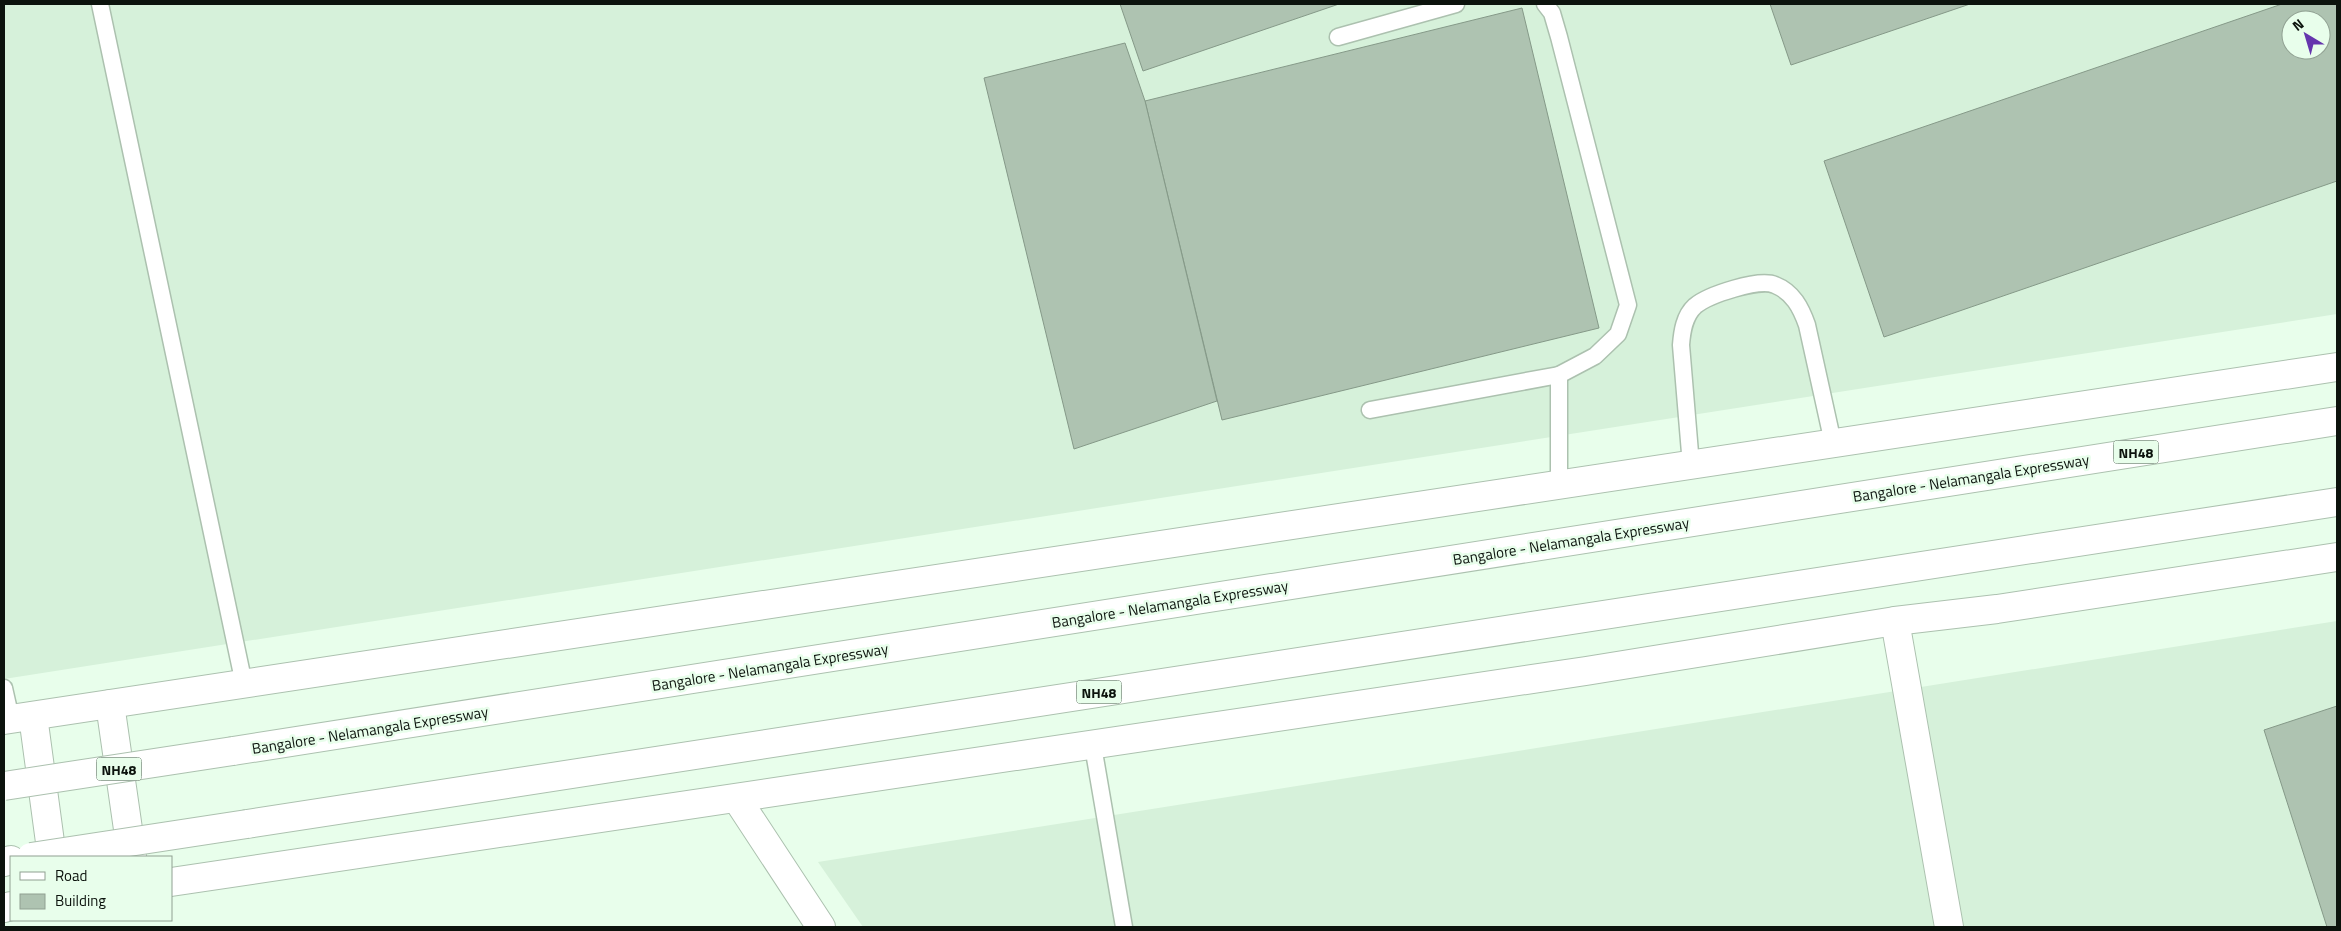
<svg xmlns="http://www.w3.org/2000/svg" width="2341" height="931" viewBox="0 0 2341 931" font-family="'Titillium Web',sans-serif">
<rect width="100%" height="100%" fill="#e8feeb"/>
<!-- built -->
<g fill="#d6f1da" fill-rule="evenodd">
<path d="M4,4H2337V314L4,679ZM2291,20H2321V50H2291Z"/>
<path d="M2337,621V927H863L818,862Z"/>
</g>
<!-- building -->
<g fill="#aec3b1" stroke="#859988" fill-rule="evenodd">
<path d="M1120,4H1339L1143,71Z"/>
<path d="M1770,4H1970L1791,65Z"/>
<path d="M2282,4H2337V181L1884,337L1824,161ZM2291,20H2321V50H2291Z"/>
<path d="M1522,8L1599,328L1222,420L1145,101Z"/>
<path d="M1125,43L1145,101L1217,401L1074,449L984,78Z"/>
<path d="M2337,706V927H2327L2264,730Z"/>
</g>
<g fill="none" stroke-linecap="round" stroke-linejoin="round">
<defs>
<g id="lane">
<path d="M100,4L244,684"/>
<path d="M1338,37L1456,4"/>
<path d="M1559,375V485"/>
<path d="M1370,410L1559,375L1595,356L1618,334L1628,305L1559,37L1552,13L1545,4"/>
<path d="M1691,465L1681,345C1682,332 1684,316 1695,306C1708,295 1759,278 1775,285C1793,292 1801,308 1807,325L1833,443"/>
<path d="M4,688L11,719"/>
<path d="M1093,746L1124,927"/>
</g>
<g id="street">
<path d="M1895,621L1949,927"/>
<path d="M737,799L821,927"/>
</g>
<g id="secondary">
<path d="M110,704L132,857"/>
<path d="M33,716L52,857"/>
<path d="M4,720L2337,367"/>
<path d="M171,882L1586,671L1895,621L1997,609L2337,557"/>
<path d="M4,908L11,906"/>
</g>
<g id="highway">
<path d="M233,751L2337,421"/>
<path d="M247,824L2337,502"/>
<path d="M4,862L11,860"/>
</g>
</defs>
<!-- lane casing -->
<use href="#lane" stroke="#acc1af" stroke-width="19"/>
<!-- street casing -->
<use href="#street" stroke="#acc1af" stroke-width="30"/>
<!-- secondary casing -->
<use href="#secondary" stroke="#acc1af" stroke-width="30"/>
<!-- highway casing -->
<use href="#highway" stroke="#acc1af" stroke-width="30"/>
<!-- lane -->
<use href="#lane" stroke="#fff" stroke-width="16"/>
<!-- street -->
<use href="#street" stroke="#fff" stroke-width="28"/>
<!-- secondary -->
<use href="#secondary" stroke="#fff" stroke-width="28"/>
<!-- highway -->
<use href="#highway" stroke="#fff" stroke-width="28"/>
<defs>
<g id="highway-bridge">
<path d="M4,786L233,751"/>
<path d="M31,857L247,824"/>
</g>
</defs>
<!-- highway-bridge casing -->
<use href="#highway-bridge" stroke="#acc1af" stroke-width="30" stroke-linecap="butt"/>
<!-- highway-bridge -->
<use href="#highway-bridge" stroke="#fff" stroke-width="28"/>
</g>
<g text-anchor="middle" dominant-baseline="central" stroke-width="5" stroke-linejoin="round" paint-order="stroke">
<!-- shield labels -->
<g fill="#e8feeb" stroke="#4e5a50" stroke-width="1">
<rect x="2113.5" y="440.5" width="45" height="23" rx="4"/>
<rect x="1076.5" y="680.5" width="45" height="23" rx="4"/>
<rect x="96.5" y="757.5" width="45" height="23" rx="4"/>
</g>
<g font-size="14" font-weight="bold" fill="#0c130d">
<text x="2136" y="452">NH48</text>
<text x="1099" y="692">NH48</text>
<text x="119" y="769">NH48</text>
</g>
<!-- street labels -->
<g font-size="15" fill="#0c130d" stroke="#e8feeb">
<text transform="translate(1971 478) rotate(-9)">Bangalore - Nelamangala Expressway</text>
<text transform="translate(1571 541) rotate(-9)">Bangalore - Nelamangala Expressway</text>
<text transform="translate(1170 604) rotate(-9)">Bangalore - Nelamangala Expressway</text>
<text transform="translate(770 667) rotate(-9)">Bangalore - Nelamangala Expressway</text>
<text transform="translate(370 730) rotate(-9)">Bangalore - Nelamangala Expressway</text>
</g>
</g>
<!-- border -->
<rect width="2341" height="931" fill="none" stroke="#0c130d" stroke-width="10"/>
<!-- legend -->
<rect x="10" y="856" width="162" height="65" fill="#e8feeb" stroke="#90a092"/>
<rect x="20" y="872" width="25" height="8" fill="#ffffff" stroke="#90a092"/>
<text x="55" y="881" font-size="15" fill="#0c130d">Road</text>
<rect x="20" y="894" width="25" height="15" fill="#aec3b1" stroke="#90a092"/>
<text x="55" y="906" font-size="15" fill="#0c130d">Building</text>
<!-- north arrow -->
<g transform="translate(2306 35) rotate(322)"><circle r="24" fill="#e8feeb" stroke="#90a092"/>
<path d="M0-4L9 19L0 12L-9 19Z" fill="#6535ad"/>
<text y="-8" font-size="14" font-weight="bold" text-anchor="middle" fill="#0c130d">N</text>
</g>
</svg>
